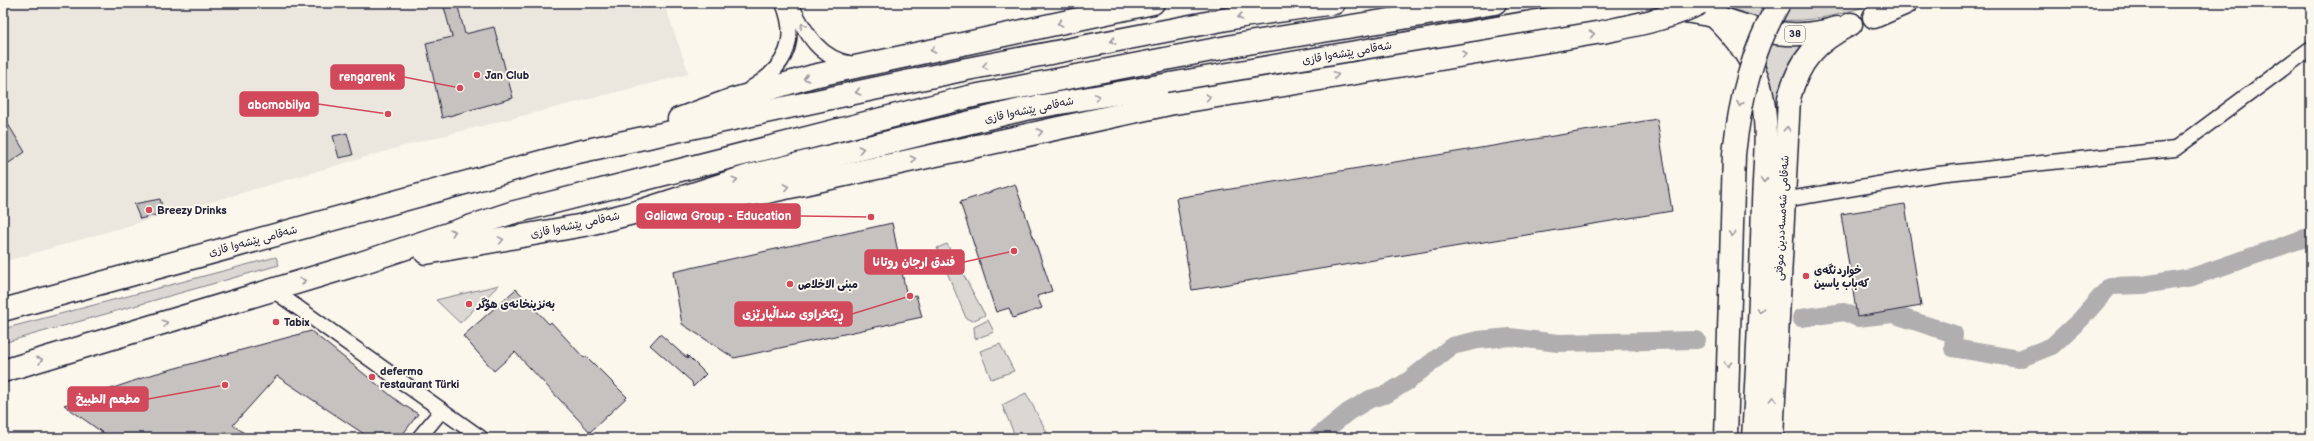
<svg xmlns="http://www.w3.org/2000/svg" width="2314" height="441" viewBox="0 0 2314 441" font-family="'Balsamiq Sans','Playpen Sans Arabic',sans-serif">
<rect width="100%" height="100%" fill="#fbf7ec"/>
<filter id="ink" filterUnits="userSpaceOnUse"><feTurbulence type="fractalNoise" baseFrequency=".025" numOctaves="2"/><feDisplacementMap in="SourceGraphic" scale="8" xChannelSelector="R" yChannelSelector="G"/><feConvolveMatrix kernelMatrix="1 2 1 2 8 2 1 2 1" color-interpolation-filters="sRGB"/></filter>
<g filter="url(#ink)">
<!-- built -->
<path fill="#ebe7df" d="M3,3H664L689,74L418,142L3,262Z"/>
<!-- green -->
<g fill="#dbd8d3" stroke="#7e7d87">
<path d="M1722,3H1874C1825,22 1769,30 1722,3Z"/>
<path d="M1745,41L1805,45L1780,113H1777C1771,85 1761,64 1745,41Z"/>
<path d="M947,244L985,315L972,321L966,318L937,248Z"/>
<path d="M276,257L279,265L3,343V329Z"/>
<path d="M499,285L460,323L436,300Z"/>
<path d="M988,320L994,332L975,339L974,327Z"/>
<path d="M1000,344L1014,371L991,379L980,351Z"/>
<path d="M1026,393L1050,438H1016L1002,405Z"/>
</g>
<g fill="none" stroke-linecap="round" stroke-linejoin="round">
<!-- canal -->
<g stroke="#b1aeb0" stroke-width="18">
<path d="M1801,318L1844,312L1858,318L1892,314L1954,334L1953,348L2019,359L2052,346L2081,319L2110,286L2143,285L2192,277L2311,236"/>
<path d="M1316,438L1348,412L1370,399L1387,394L1408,381L1452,346L1478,340L1510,337L1558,343L1697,340"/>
</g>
</g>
<!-- building -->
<g fill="#c6c2c0" stroke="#22223b">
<path d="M443,3H457L465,34L494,27L513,98L442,118L426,43L452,37Z"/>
<path d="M3,116L25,152L3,167Z"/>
<path d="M1657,119L1672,211L1192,290L1176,198Z"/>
<path d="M347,133L353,155L339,158L333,136Z"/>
<path d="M1015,184L1052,291L1037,296L1042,308L1013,318L1009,308L996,312L960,202Z"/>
<path d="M160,199L164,213L140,219L134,204Z"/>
<path d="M1905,204L1921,306L1857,317L1841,214Z"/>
<path d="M892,223L907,297L916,295L922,317L734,358L682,324L673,272Z"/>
<path d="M516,289L549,324L551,322L584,358L586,356L627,397L590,432L515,352L494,371L463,336Z"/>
<path d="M311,331L399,402L418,414L400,438H370L277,376L233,425L251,438H110L64,405L154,374Z"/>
<path d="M660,334L688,359L687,355L706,374L693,387L692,382L650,345Z"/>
</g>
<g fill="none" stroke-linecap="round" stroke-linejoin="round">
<defs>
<g id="street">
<path d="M790,3C805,31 818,59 853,64"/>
<path d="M751,88C785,68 799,42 783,3"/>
<path d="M1783,200L1938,174L2175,149L2311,48"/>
<path d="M273,290L481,438"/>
<path d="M419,438L442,410"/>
</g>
<g id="primary">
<path d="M1714,16C1734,35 1753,59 1760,86C1770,124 1764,166 1763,204C1761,282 1758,360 1753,438"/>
<path d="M1718,17C1759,32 1794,41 1837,28"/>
<path d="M1772,438L1789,98C1799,60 1816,42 1851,24"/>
</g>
<g id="highway">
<path d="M1874,17L1906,3"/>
<path d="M679,119L728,101L813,76L1153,3"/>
<path d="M705,201L767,192L1169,104"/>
<path d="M426,253L584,225L637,212L749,176L1025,109L1572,15L1647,8L1679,10L1714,16"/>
<path d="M3,310L573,153L962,70L1243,16L1334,3"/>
<path d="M3,371L352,266L511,213L968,97L1248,43L1495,3"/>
</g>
</defs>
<!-- street casing -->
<use href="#street" stroke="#22223b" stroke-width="17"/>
<!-- primary casing -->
<use href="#primary" stroke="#22223b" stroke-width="25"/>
<!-- highway casing -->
<use href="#highway" stroke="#22223b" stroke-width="25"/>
<!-- street -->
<use href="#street" stroke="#fbf7ec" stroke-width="14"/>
<!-- primary -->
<use href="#primary" stroke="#fbf7ec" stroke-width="22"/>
<!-- highway -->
<use href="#highway" stroke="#fbf7ec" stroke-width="22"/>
<defs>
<g id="highway-bridge">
<path d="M1169,104L1602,32C1635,25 1670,19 1700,3"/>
<path d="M1726,438L1734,154C1740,99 1752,51 1779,3"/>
</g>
</defs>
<!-- highway-bridge casing -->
<use href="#highway-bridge" stroke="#22223b" stroke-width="25" stroke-linecap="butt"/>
<!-- highway-bridge -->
<use href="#highway-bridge" stroke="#fbf7ec" stroke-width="22"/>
</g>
<!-- one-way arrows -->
<defs><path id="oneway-chevron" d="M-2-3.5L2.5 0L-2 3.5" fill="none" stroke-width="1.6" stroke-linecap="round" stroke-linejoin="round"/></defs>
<g stroke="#99979c">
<use href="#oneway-chevron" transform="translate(1240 17) rotate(170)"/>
<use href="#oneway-chevron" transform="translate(1060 23) rotate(168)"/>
<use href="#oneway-chevron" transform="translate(803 26) rotate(-120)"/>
<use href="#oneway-chevron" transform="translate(1592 34) rotate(-10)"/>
<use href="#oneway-chevron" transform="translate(1113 41) rotate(169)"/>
<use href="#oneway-chevron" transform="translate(933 50) rotate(168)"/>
<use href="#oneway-chevron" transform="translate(1464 54) rotate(-8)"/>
<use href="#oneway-chevron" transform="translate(985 66) rotate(169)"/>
<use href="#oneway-chevron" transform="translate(1336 75) rotate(-10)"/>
<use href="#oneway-chevron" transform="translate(806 78) rotate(165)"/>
<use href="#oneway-chevron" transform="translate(858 92) rotate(168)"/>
<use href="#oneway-chevron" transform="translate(1097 97) rotate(-10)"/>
<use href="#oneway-chevron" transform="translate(1208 97) rotate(-9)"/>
<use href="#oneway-chevron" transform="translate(1740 104) rotate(101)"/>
<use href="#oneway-chevron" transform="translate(1787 129) rotate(-87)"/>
<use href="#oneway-chevron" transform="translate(1040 132) rotate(-12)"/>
<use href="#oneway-chevron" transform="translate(861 149) rotate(-13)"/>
<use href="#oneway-chevron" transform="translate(913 159) rotate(-12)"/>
<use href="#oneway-chevron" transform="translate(735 180) rotate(-18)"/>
<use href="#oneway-chevron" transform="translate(1764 180) rotate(92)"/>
<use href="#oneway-chevron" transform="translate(786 187) rotate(-12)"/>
<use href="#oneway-chevron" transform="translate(453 232) rotate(-18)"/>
<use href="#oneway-chevron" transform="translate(1732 234) rotate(92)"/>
<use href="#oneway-chevron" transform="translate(501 240) rotate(-10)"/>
<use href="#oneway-chevron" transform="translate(303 281) rotate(-17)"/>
<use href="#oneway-chevron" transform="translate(1760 310) rotate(92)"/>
<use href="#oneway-chevron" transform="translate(165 323) rotate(-17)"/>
<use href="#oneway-chevron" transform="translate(40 360) rotate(-17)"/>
<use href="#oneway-chevron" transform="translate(1728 364) rotate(92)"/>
<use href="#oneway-chevron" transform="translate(1773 399) rotate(-87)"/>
</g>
</g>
<!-- markers -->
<g fill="#d1495b" stroke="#fbf7ec" stroke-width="1.5">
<circle cx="477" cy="75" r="4"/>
<circle cx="149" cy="210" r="4"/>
<circle cx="1806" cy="276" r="4"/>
<circle cx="790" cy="284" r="4"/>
<circle cx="469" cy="304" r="4"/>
<circle cx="276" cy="322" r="4"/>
<circle cx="372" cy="377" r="4"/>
</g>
<g text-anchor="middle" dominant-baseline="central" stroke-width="4" stroke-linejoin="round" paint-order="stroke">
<!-- shield labels -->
<rect fill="#fbf7ec" stroke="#636270" stroke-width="1" x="1785" y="26" width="20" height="16" rx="3"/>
<g font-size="10" font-weight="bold" fill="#22223b">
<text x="1795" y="34">38</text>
</g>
<!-- street labels -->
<g font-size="11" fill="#22223b" stroke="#fbf7ec">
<text transform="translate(1347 53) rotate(-10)">شەقامی پێشەوا قازی</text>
<text transform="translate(1029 110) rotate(-12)">شەقامی پێشەوا قازی</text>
<text transform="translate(1782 218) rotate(-87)">شەقامی شەمسەددین موفتی</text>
<text transform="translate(575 225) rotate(-12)">شەقامی پێشەوا قازی</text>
<text transform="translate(253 241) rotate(-15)">شەقامی پێشەوا قازی</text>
</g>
<!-- poi labels -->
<g font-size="11" font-weight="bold" fill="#22223b" stroke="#fbf7ec" text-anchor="start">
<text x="485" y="75">Jan Club</text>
<text x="157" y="210">Breezy Drinks</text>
<text x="1814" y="270">خواردنگەی<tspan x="1814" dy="13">کەباب یاسین</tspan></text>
<text x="798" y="284">مبنى الاخلاص</text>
<text x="477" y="304">بەنزینخانەی هۆگر</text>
<text x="284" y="322">Tabix</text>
<text x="380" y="371">defermo<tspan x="380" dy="13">restaurant Türki</tspan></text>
</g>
</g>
<!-- callouts -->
<path fill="none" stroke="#d1495b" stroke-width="1.5" d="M460 88L404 77M388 114L318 104M871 217L800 216M1014 251L964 262M910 296L852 314M225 385L148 399"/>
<g fill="#d1495b" stroke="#fbf7ec" stroke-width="1.5">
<circle cx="460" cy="88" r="4"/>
<circle cx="388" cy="114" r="4"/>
<circle cx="871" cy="217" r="4"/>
<circle cx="1014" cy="251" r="4"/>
<circle cx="910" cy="296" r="4"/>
<circle cx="225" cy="385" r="4"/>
</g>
<g fill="#d1495b" stroke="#d1495b" stroke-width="1.5">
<rect x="331" y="65" width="73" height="24" rx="4"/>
<rect x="240" y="92" width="78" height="24" rx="4"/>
<rect x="637" y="204" width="163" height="24" rx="4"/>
<rect x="865" y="250" width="99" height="24" rx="4"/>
<rect x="735" y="302" width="117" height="24" rx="4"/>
<rect x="68" y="387" width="80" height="24" rx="4"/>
</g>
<g font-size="12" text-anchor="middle" font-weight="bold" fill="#fff">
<text x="367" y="81">rengarenk</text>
<text x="279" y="109">abcmobilya</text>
<text x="718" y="220">Galiawa Group - Education</text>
<text x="914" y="266">فندق ارجان روتانا</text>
<text x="793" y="318">ڕێکخراوی منداڵپارێزی</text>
<text x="108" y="403">مطعم الطبيخ</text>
</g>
<!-- margin -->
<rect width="2314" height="441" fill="none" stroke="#fbf7ec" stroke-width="16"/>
<rect x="8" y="8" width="2298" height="425" fill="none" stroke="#22223b" stroke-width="1.5" filter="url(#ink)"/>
</svg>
